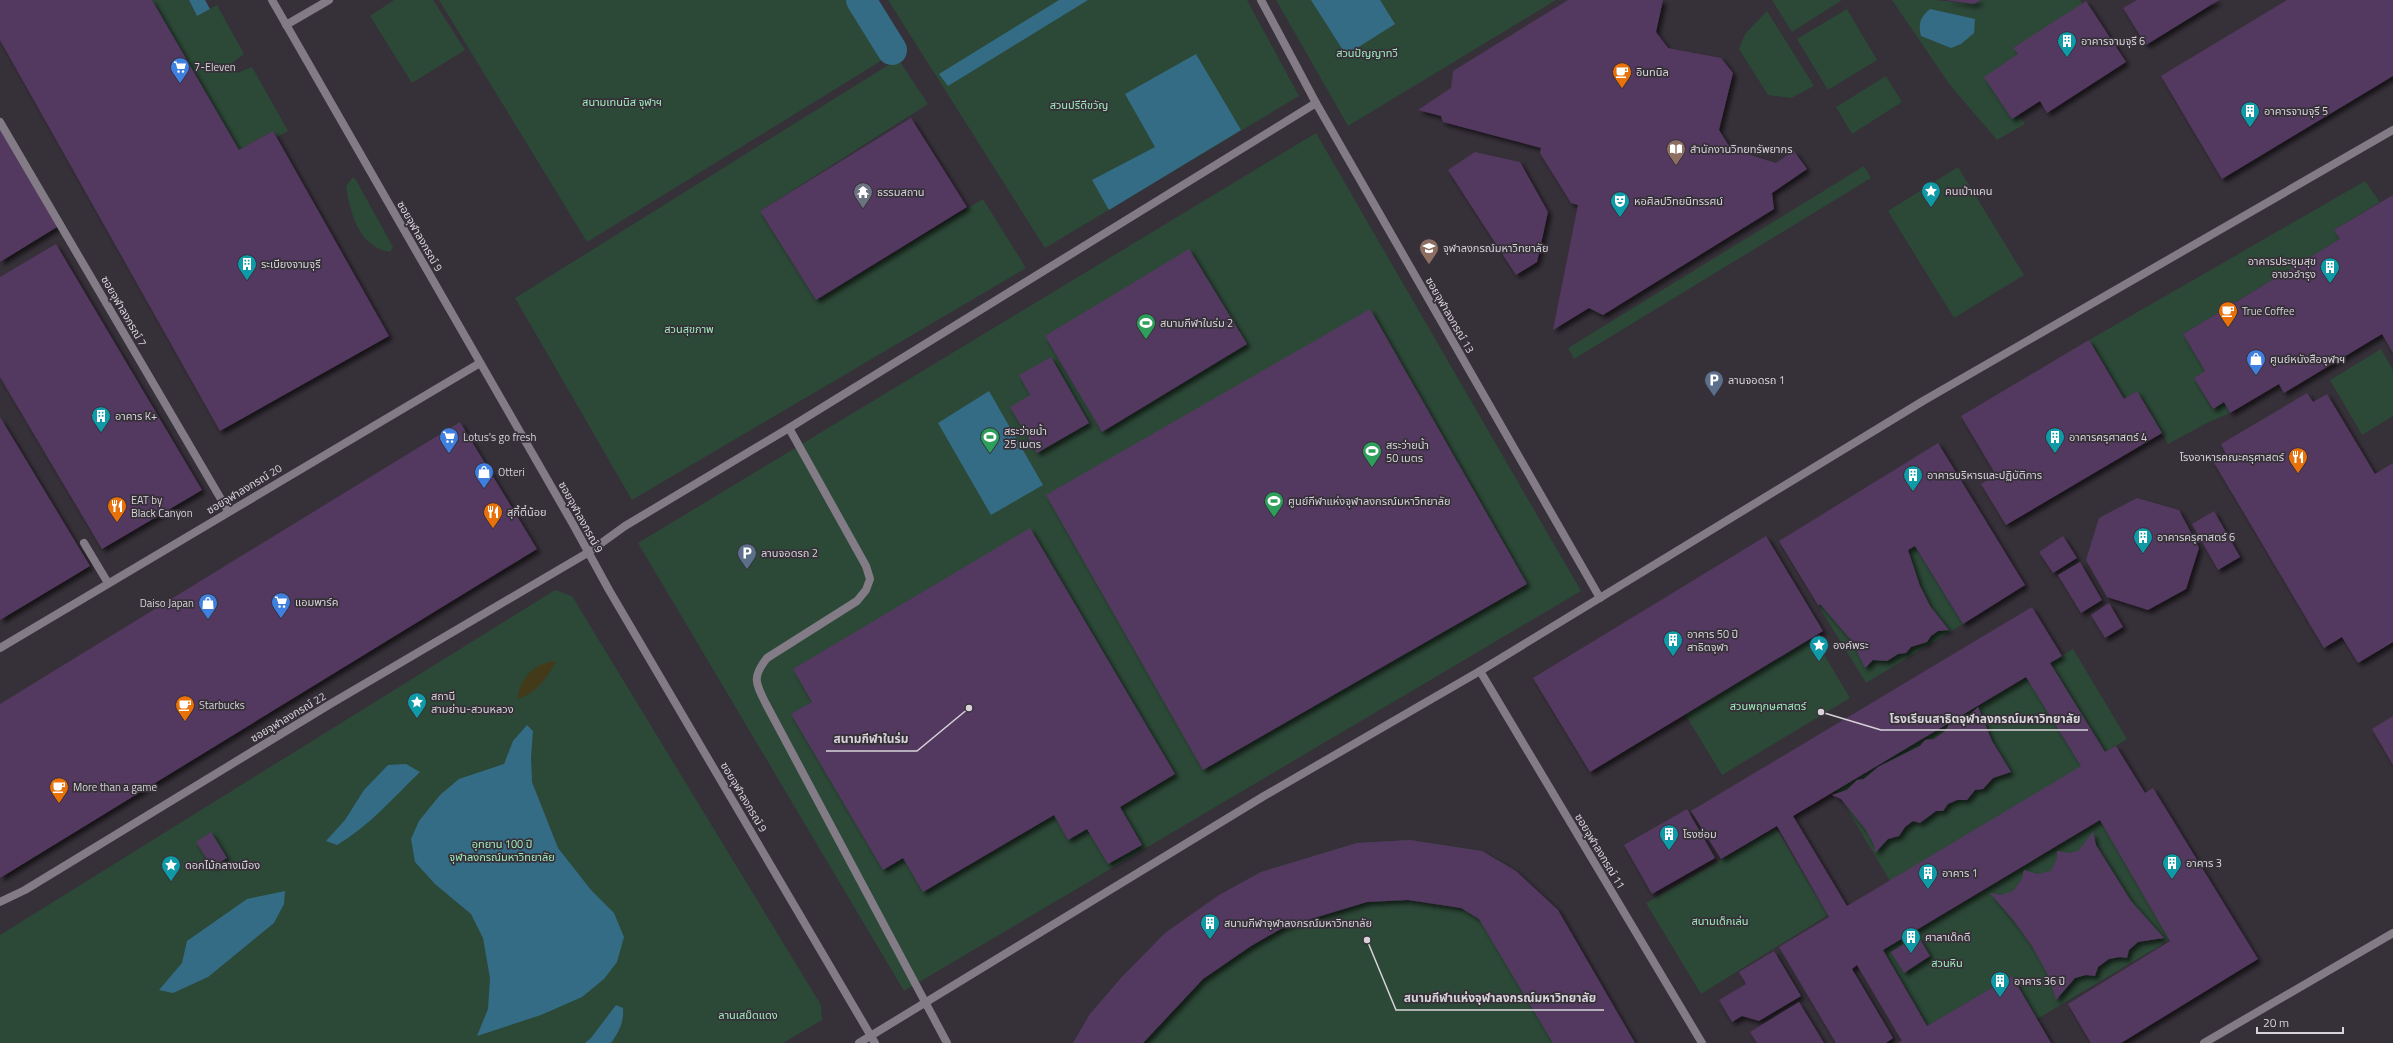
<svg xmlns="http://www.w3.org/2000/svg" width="2393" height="1043" viewBox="0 0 2393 1043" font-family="'Titillium Web','Noto Sans Thai',sans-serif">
<defs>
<filter id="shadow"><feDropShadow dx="3.5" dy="3.5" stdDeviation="2" flood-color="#0009"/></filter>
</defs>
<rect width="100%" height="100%" fill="#363039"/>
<!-- green -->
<g fill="#2c4837">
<path d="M152,0H189L197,16L217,5L244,54L232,63L237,73L252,67L288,131L277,137L273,131L239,150Z"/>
<path d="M394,0H433L465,50L412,83L370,16Z"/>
<path d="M439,0H848L884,59L587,242Z"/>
<path d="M888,0H1247L1299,96L1045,248Z"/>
<path d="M1276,0H1556L1348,126Z"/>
<path d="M1772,0H1842L1792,32Z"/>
<path d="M1892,0H1936L1974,4L1981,0H2080L2089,13L1996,81L2025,124L1997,140L1950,85Z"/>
<path d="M1847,9L1877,60L1828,90L1797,39Z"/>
<path d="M1767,11L1814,86L1791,98L1768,95L1739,49L1745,34Z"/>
<path d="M898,59L928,104L760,211L816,300L983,199L1026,268L632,500L515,298Z"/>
<path d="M1886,76L1902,102L1852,134L1836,107Z"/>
<path d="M1316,133L1581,591L904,991L638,543Z"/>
<path d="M1864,166L1871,178L1574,359L1568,348Z"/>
<path d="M1958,167L2024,275L1954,318L1888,211Z"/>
<path d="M353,177L356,180L393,247L390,252C358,247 350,212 346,186Z"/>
<path d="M2365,181L2380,202L2334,230L2340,239L2183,334L2205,371L2194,378L2212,409L2224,402L2230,413L2209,422L2168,444L2137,391L2124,399L2089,340Z"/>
<path d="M2381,349L2393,370V416L2362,435L2330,380Z"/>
<path d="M1915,546L1963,624L1866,683L1818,605Z"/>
<path d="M555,590L572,596L821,1005L822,1020L783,1043H0V935Z"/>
<path d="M1813,636L1850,698L1722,775L1685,714Z"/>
<path d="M2073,649L2127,739L1890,881L1836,790Z"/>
<path d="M2100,820L2171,939L2037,1019L2012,976L1927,1026L1883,950Z"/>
<path d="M1776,828L1828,915L1701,994L1646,903Z"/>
<path d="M1410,840L1482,851L1516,871L1558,910L1635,1043H1073L1090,1014L1121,978L1165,933L1261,872L1357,843Z"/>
</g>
<!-- sand -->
<path fill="#433a1a" d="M557,661C546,678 536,694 517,699C522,677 533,663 557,661Z"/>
<!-- water -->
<g fill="#346c86">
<path d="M189,0H205L210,9L197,16Z"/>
<path d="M1059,0H1088L948,86L939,74Z"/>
<path d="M1311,0H1380L1395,24L1346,55Z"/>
<path d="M1930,9L1975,19L1974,33L1961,44L1951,48L1921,36C1918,24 1920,17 1930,9Z"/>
<path d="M1196,54L1241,130L1109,210L1092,180L1155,147L1125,94Z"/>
<path d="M989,391L1043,485L991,515L938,423Z"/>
<path d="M527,725L533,731L531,757L532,782L558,848L591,890L614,913L624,937L617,962L604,979L582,997L541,1015L477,1036L488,1009L490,978L483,938L471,914L435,884L415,862L411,839L419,821L440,795L459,779L504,764L513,741Z"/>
<path d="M406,764L420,772C393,798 369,826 337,845L326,841L345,820L364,790L388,765Z"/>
<path d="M285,891L284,904L274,923L208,977L173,993L159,990L182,963L187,941L247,899Z"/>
<path d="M616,1005L623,1008C624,1022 619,1032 611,1043H585L591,1038Z"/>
</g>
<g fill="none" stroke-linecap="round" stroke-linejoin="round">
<!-- canal -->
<path stroke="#346c86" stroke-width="30" d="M861,0L892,50"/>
</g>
<!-- building -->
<g fill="#53385f" fill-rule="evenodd" filter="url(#shadow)">
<path d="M0,0H152L239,150L273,131L389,336L220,431L0,40Z"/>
<path d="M1568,0H1663L1656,32L1668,48L1721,58L1733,73L1719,130L1731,149L1776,163L1794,151L1807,169L1772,193L1774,209L1603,315L1589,308L1553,330L1578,205L1571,203L1540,153L1541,148L1443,122L1441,116L1418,110L1451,88L1453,71Z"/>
<path d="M1945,0H1981L1974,4Z"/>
<path d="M2137,0H2219L2146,45L2123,8Z"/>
<path d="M2287,0H2393V76L2222,179L2161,76Z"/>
<path d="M2086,1L2126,62L2047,113L2040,101L2012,119L1984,77L2018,54L2013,48Z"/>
<path d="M911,118L967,207L816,300L760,211Z"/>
<path d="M0,129L57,227L0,262Z"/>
<path d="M1475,152L1520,162L1548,212L1537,262L1516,275L1448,170Z"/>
<path d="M2393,195V353L2382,334L2284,393L2279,384L2230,413L2224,402L2213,409L2194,378L2205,371L2183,334L2340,239L2334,230Z"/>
<path d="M56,244L202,490L102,549L0,377V277Z"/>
<path d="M1189,249L1247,344L1102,432L1045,336Z"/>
<path d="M1370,309L1527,584L1203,770L1046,495Z"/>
<path d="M2089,340L2124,399L2137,391L2162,433L2006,525L1981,484L1996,475L1961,416Z"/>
<path d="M1051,357L1089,423L1037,453L1010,407L1030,395L1019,375Z"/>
<path d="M2307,393L2313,402L2327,394L2375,474L2393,463V642L2358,663L2342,637L2324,648L2213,461L2226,454L2221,444Z"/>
<path d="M0,417L90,566L0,620Z"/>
<path d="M460,422L537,549L0,878V704Z"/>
<path d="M1938,443L2025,585L1963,624L1915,546L1908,550L1920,586L1930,606L1949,630L1938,631L1931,636L1927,642L1911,647L1906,653L1898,654L1887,661L1873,660L1865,668L1852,641L1820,604L1818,605L1779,541Z"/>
<path d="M2137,498L2179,510L2199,548L2186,589L2148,610L2107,597L2086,560L2099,518Z"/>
<path d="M2214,511L2240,557L2218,570L2192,524Z"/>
<path d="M1030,528L1175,774L1120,807L1142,845L1108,864L1087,829L1068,840L1054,815L923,892L903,858L883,870L791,714L812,702L793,669Z"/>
<path d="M1766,536L1823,631L1590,772L1533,678Z"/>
<path d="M2063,536L2077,558L2053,573L2039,552Z"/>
<path d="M2080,562L2102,600L2081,613L2058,575Z"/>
<path d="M2109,603L2123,627L2105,638L2091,615Z"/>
<path d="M2032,607L2062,656L2050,663L2105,752L2116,746L2145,793L2153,788L2258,959L2121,1043H2091L2068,1004L2170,941L2100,820L1883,950L1927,1026L2012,976L2051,1043H1898L1902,1041L1857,965L1852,969L1893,1038L1886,1043H1836L1779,947L1829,917L1777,826L1721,859L1691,811ZM2026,677L2081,766L1847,906L1793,816Z"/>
<path d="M1978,707L1992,741L2011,772L1993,778L1983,789L1975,790L1967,800H1957L1948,804L1943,811H1936L1920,823L1913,821L1905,827L1899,836L1888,839L1875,853L1874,845L1866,830L1841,799L1832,795L1847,790L1857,780L1864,779L1878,767L1920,746L1925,740L1934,739L1944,732L1949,725L1961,723Z"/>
<path d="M2393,716V765L2372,729Z"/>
<path d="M1687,809L1715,858L1652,894L1624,845Z"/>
<path d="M211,832L227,858L212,867L196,842Z"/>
<path d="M2093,832L2096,845L2131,901L2164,938L2138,942L2129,950L2127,958L2120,957L2109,959L2098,967L2095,976L2086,975L2075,978L2056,1000L2048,975L2032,946L2014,921L1990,893L2001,895L2013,891L2022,879L2024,870L2037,874L2051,871L2057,858V851L2069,853L2078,851Z"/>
<path d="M1410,840L1482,851L1516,871L1558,910L1635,1043H1553L1479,919L1461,908L1408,900L1367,902L1284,927L1251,946L1203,979L1143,1043H1073L1090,1014L1121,978L1165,933L1219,895L1261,872L1357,843Z"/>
<path d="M1918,936L1930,956L1904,973L1891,952Z"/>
<path d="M1774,951L1801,996L1759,1021L1742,1016L1732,1022L1719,1000L1746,984L1739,972Z"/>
<path d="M1799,1002L1824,1043H1757L1750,1032Z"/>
</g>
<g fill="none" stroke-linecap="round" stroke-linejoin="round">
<!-- lane -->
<g stroke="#837c87" stroke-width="8">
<path d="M286,25L329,0"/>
<path d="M0,122L228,511"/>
<path d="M84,543L108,583"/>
<path d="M0,902L25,890L332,703L589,552"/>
</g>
<!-- street -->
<g stroke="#837c87" stroke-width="8">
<path d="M272,0L574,526L609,590L875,1043"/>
<path d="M1261,0L1316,103L1600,598"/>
<path d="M789,428L866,566L870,579L866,590L857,601L767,658C752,677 755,682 766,704L947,1043"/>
<path d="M589,552L625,526L789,428L1316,103"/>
<path d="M0,648L480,363"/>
<path d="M1480,671L1702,1043"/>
<path d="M859,1043L1264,796L1480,671L1923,401L2393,130"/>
<path d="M2204,1043L2393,933"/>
</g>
</g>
<!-- icons -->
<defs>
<symbol id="building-pin" viewBox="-11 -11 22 30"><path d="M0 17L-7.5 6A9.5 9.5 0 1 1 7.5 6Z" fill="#0f9aa8" stroke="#363039"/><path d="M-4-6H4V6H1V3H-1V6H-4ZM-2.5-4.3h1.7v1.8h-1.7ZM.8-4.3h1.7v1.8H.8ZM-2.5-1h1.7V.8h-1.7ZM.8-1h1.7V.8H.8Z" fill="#fff"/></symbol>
<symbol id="supermarket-pin" viewBox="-11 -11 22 30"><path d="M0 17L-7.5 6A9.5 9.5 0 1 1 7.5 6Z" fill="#3f7fe0" stroke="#363039"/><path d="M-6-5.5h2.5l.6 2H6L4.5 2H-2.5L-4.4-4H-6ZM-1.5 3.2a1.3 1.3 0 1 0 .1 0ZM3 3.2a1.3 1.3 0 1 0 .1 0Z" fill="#fff"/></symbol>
<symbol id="cafe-pin" viewBox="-11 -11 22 30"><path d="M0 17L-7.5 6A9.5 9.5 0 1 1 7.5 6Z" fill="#e8710a" stroke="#363039"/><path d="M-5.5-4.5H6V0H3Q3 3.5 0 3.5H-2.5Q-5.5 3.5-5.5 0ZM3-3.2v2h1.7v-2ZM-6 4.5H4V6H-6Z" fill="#fff"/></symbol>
<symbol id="library-pin" viewBox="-11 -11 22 30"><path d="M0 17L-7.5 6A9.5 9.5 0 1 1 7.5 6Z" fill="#8d6e63" stroke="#363039"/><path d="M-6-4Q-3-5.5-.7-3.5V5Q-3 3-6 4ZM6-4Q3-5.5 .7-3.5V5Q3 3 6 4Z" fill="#fff"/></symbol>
<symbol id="sight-pin" viewBox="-11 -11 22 30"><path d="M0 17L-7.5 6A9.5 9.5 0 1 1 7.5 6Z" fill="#0f9aa8" stroke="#363039"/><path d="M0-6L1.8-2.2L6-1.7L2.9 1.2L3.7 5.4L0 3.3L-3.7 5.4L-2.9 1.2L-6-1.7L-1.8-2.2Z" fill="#fff"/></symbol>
<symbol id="temple-pin" viewBox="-11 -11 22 30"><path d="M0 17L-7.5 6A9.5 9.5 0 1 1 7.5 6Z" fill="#6b7280" stroke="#363039"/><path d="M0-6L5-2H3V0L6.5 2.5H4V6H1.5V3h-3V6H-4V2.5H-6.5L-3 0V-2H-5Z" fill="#fff"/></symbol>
<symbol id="theatre-pin" viewBox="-11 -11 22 30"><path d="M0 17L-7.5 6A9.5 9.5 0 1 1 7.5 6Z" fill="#0f9aa8" stroke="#363039"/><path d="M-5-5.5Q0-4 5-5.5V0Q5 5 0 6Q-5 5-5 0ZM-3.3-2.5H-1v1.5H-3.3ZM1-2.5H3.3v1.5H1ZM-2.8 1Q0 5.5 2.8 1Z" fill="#fff"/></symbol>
<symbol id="university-pin" viewBox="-11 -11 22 30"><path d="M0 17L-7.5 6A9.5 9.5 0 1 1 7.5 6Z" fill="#8d6e63" stroke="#363039"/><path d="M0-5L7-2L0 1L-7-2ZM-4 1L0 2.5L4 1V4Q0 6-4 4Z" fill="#fff"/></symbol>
<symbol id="stadium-pin" viewBox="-11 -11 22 30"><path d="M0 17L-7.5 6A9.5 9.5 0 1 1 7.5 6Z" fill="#2e9e5b" stroke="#363039"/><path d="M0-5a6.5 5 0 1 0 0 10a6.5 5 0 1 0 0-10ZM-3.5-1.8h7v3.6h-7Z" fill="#fff"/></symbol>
<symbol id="shop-pin" viewBox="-11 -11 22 30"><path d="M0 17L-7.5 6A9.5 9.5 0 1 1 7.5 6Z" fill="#3f7fe0" stroke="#363039"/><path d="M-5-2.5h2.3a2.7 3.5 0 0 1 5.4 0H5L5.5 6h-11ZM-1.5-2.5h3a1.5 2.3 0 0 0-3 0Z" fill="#fff"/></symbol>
<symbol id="parking-pin" viewBox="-11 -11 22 30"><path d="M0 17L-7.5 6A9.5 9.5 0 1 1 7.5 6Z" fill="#5c6f8a" stroke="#363039"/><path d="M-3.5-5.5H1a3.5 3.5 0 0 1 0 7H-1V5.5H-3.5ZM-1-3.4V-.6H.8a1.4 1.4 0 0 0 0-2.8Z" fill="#fff"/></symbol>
<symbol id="restaurant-pin" viewBox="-11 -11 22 30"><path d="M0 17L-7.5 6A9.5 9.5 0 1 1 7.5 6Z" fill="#e8710a" stroke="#363039"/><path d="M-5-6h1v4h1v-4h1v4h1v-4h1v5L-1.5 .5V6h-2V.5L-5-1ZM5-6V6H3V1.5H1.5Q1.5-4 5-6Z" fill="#fff"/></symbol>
</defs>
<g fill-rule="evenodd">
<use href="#building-pin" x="2056" y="30" width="22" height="30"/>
<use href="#supermarket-pin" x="169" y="56" width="22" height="30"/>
<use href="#cafe-pin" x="1611" y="61" width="22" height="30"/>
<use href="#building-pin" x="2239" y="100" width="22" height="30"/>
<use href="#library-pin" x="1665" y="138" width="22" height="30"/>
<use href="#sight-pin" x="1920" y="180" width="22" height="30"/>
<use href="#temple-pin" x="852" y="181" width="22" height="30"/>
<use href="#theatre-pin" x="1609" y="190" width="22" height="30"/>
<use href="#university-pin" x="1418" y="237" width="22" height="30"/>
<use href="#building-pin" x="236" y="253" width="22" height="30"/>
<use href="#building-pin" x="2319" y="256" width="22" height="30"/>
<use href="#cafe-pin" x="2217" y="300" width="22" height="30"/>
<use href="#stadium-pin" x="1135" y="312" width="22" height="30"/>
<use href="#shop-pin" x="2245" y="348" width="22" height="30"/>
<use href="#parking-pin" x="1703" y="369" width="22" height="30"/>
<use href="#building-pin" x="90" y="405" width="22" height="30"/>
<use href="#supermarket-pin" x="438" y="426" width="22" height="30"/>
<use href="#stadium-pin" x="979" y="426" width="22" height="30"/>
<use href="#building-pin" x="2044" y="426" width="22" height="30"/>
<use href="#stadium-pin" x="1361" y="440" width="22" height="30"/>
<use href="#restaurant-pin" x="2287" y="446" width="22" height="30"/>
<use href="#shop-pin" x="473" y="461" width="22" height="30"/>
<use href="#building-pin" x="1902" y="464" width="22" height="30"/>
<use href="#stadium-pin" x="1263" y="490" width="22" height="30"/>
<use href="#restaurant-pin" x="106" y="495" width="22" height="30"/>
<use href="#restaurant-pin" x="482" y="501" width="22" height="30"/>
<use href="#building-pin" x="2132" y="526" width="22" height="30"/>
<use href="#parking-pin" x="736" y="542" width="22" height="30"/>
<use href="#supermarket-pin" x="270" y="591" width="22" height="30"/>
<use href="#shop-pin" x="197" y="592" width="22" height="30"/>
<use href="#building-pin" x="1662" y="629" width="22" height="30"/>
<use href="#sight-pin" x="1808" y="634" width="22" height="30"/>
<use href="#sight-pin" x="406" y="691" width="22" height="30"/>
<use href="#cafe-pin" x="174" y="694" width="22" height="30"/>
<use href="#cafe-pin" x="48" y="776" width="22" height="30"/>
<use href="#building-pin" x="1658" y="823" width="22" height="30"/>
<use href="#building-pin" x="2161" y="852" width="22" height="30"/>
<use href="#sight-pin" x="160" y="854" width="22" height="30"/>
<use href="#building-pin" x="1917" y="862" width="22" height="30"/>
<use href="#building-pin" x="1199" y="912" width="22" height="30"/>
<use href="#building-pin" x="1900" y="926" width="22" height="30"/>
<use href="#building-pin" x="1989" y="970" width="22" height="30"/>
</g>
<g text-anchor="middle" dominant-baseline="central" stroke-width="3.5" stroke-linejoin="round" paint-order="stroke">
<!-- poi labels -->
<g font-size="11" fill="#d7d3d9" stroke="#363039" text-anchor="start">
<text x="2081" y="41">อาคารจามจุรี 6</text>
<text x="194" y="67">7-Eleven</text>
<text x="1636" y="72">อินทนิล</text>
<text x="2264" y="111">อาคารจามจุรี 5</text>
<text x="1690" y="149">สำนักงานวิทยทรัพยากร</text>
<text x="1945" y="191">คนเป่าแคน</text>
<text x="877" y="192">ธรรมสถาน</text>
<text x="1634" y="201">หอศิลปวิทยนิทรรศน์</text>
<text x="1443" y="248">จุฬาลงกรณ์มหาวิทยาลัย</text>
<text x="2316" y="261" text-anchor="end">อาคารประชุมสุข<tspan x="2316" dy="13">อาชวอำรุง</tspan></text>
<text x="261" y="264">ระเบียงจามจุรี</text>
<text x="2242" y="311">True Coffee</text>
<text x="1160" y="323">สนามกีฬาในร่ม 2</text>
<text x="2270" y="359">ศูนย์หนังสือจุฬาฯ</text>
<text x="1728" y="380">ลานจอดรถ 1</text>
<text x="115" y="416">อาคาร K+</text>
<text x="1004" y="431">สระว่ายน้ำ<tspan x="1004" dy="13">25 เมตร</tspan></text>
<text x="463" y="437">Lotus's go fresh</text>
<text x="2069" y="437">อาคารครุศาสตร์ 4</text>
<text x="1386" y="445">สระว่ายน้ำ<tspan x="1386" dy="13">50 เมตร</tspan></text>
<text x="2284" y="457" text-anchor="end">โรงอาหารคณะครุศาสตร์</text>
<text x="498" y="472">Otteri</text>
<text x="1927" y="475">อาคารบริหารและปฏิบัติการ</text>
<text x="131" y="500">EAT by<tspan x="131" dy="13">Black Canyon</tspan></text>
<text x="1288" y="501">ศูนย์กีฬาแห่งจุฬาลงกรณ์มหาวิทยาลัย</text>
<text x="507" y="512">สุกี้ตี๋น้อย</text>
<text x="2157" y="537">อาคารครุศาสตร์ 6</text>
<text x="761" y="553">ลานจอดรถ 2</text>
<text x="295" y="602">แอมพาร์ค</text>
<text x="194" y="603" text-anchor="end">Daiso Japan</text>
<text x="1687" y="634">อาคาร 50 ปี<tspan x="1687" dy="13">สาธิตจุฬา</tspan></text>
<text x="1833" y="645">องค์พระ</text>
<text x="431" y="696">สถานี<tspan x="431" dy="13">สามย่าน-สวนหลวง</tspan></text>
<text x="199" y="705">Starbucks</text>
<text x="73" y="787">More than a game</text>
<text x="1683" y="834">โรงซ่อม</text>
<text x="2186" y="863">อาคาร 3</text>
<text x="185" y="865">ดอกไม้กลางเมือง</text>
<text x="1942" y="873">อาคาร 1</text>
<text x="1224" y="923">สนามกีฬาจุฬาลงกรณ์มหาวิทยาลัย</text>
<text x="1925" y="937">ศาลาเด็กดี</text>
<text x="2014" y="981">อาคาร 36 ปี</text>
</g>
<!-- park labels -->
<g font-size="11" fill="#9eecbb" stroke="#363039">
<text x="1367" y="53">สวนปัญญาทวี</text>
<text x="622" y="102">สนามเทนนิส จุฬาฯ</text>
<text x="1079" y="105">สวนปรีดีขวัญ</text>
<text x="689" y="329">สวนสุขภาพ</text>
<text x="1768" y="706">สวนพฤกษศาสตร์</text>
<text x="502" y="844">อุทยาน 100 ปี<tspan x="502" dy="13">จุฬาลงกรณ์มหาวิทยาลัย</tspan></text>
<text x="1720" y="921">สนามเด็กเล่น</text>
<text x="1947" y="963">สวนหิน</text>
<text x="748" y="1015">ลานเสม็ดแดง</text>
</g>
<!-- street labels -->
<g font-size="11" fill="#d7d3d9" stroke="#363039">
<text transform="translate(420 236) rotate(60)">ซอยจุฬาลงกรณ์ 9</text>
<text transform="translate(124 311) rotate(60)">ซอยจุฬาลงกรณ์ 7</text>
<text transform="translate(1450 315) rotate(60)">ซอยจุฬาลงกรณ์ 13</text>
<text transform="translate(244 489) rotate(-31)">ซอยจุฬาลงกรณ์ 20</text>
<text transform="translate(581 517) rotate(61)">ซอยจุฬาลงกรณ์ 9</text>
<text transform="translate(288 717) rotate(-31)">ซอยจุฬาลงกรณ์ 22</text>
<text transform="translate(744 797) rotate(59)">ซอยจุฬาลงกรณ์ 9</text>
<text transform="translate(1600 851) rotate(59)">ซอยจุฬาลงกรณ์ 11</text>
</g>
</g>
<!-- callouts -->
<path fill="none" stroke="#d7d3d9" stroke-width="1.5" d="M1821 712L1881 730H2088M969 708L917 751H826M1367 940L1396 1010H1604"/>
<g fill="#d7d3d9" stroke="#363039" stroke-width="1.5">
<circle cx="1821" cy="712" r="4"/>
<circle cx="969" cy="708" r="4"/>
<circle cx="1367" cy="940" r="4"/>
</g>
<g font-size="12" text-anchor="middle" font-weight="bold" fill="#d7d3d9" stroke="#363039" stroke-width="3.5" stroke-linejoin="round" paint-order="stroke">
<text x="1985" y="723">โรงเรียนสาธิตจุฬาลงกรณ์มหาวิทยาลัย</text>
<text x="871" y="743">สนามกีฬาในร่ม</text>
<text x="1500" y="1002">สนามกีฬาแห่งจุฬาลงกรณ์มหาวิทยาลัย</text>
</g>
<!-- scale -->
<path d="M2257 1027v6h86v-6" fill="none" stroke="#d7d3d9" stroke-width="2"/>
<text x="2263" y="1027" font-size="12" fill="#d7d3d9" stroke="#363039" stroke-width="3" paint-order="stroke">20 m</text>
</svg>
